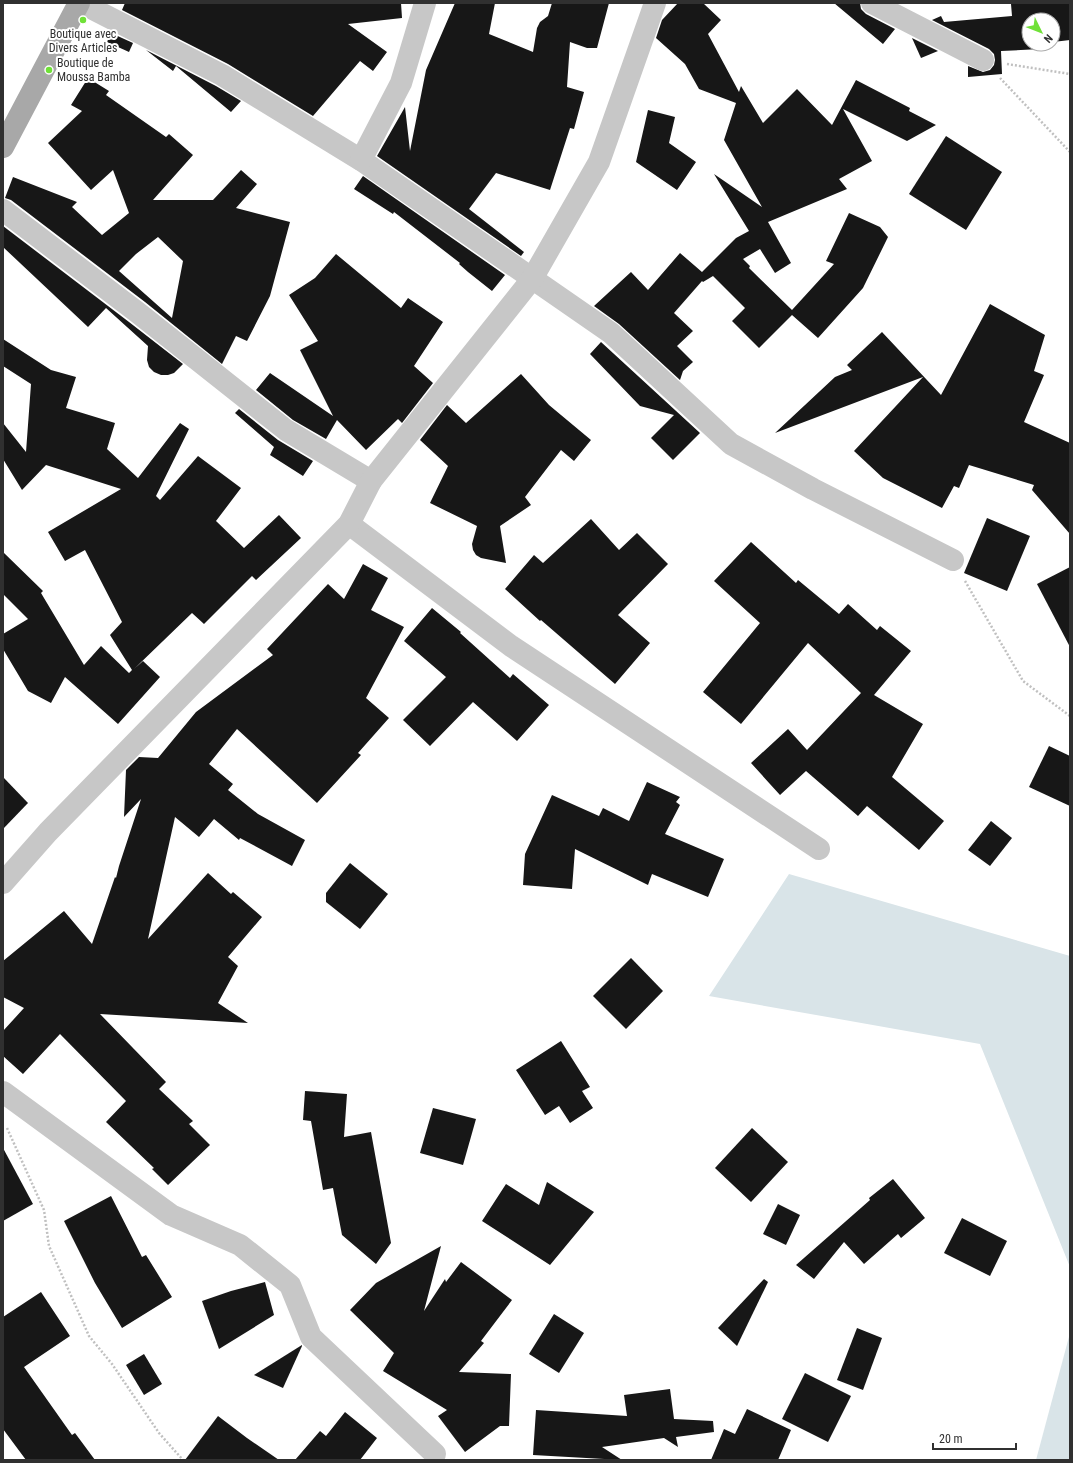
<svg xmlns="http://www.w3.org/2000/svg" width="1073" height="1463" viewBox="0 0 1073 1463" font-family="'Roboto Condensed',sans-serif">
<rect width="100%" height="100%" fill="#fff"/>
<!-- green -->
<g fill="#d9e4e8">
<path d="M789,874L1070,956V1267L980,1044L709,996Z"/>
<path d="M1070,1333V1460H1036Z"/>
</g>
<!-- building -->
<g fill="#171717" fill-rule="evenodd">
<path d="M125,3H401L402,18L348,24L387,52L373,71L360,61L313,116L228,64L122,10Z"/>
<path d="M455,3H495L489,34L533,52L537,28L540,22L548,16L552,3H609L597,48H587L570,42L567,87L584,92L574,129L570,128L550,190L496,173L469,209L524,252L521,256L377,156L405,107L410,151L426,70Z"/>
<path d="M678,3H703L721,20L708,34L739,92L741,86L763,123L797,89L832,125L856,80L910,108L909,111L936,125L907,141L843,109L872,161L839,179L847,189L768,222L791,263L775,273L760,249L743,259L750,266L749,268L792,310L834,264L826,261L849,213L880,227L888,237L863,288L818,338L792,315L759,348L732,321L745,308L713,276L703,282L702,281L674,313L693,331L677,346L693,362L683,371L680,380L619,324L594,306L631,272L648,290L680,253L702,272L736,238L749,231L714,174L762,207L724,140L736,103L699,89L685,64L656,38L662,20Z"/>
<path d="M834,3H860L861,9L866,14L895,29L883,44Z"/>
<path d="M1038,3H1070V40L1053,42V20H1029V44H1040V49L1001,51L1002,74L968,77V66L983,72L990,70L994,65L995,60L994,54L989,49L932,20L941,16L944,22L1012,16L1011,4Z"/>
<path d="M111,33L133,43L129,52L107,42Z"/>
<path d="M912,38L938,51L921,58Z"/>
<path d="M146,50L216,86L241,101L231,112L176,66L173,71Z"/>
<path d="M88,78L109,91L106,95L166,137L169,134L193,155L153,200H213L241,170L257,184L236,208L290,222L270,296L247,341L236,336L222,364L145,302L11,200L5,198L13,177L77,202L72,207L102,235L129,213L113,170L91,190L48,143L82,111L71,105ZM158,237L183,261L172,318L119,271L136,254Z"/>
<path d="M648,110L675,117L669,143L696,162L677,190L636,162Z"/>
<path d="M946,136L1002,172L966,230L909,194Z"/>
<path d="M363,176L505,275L492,291L468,272L459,264L460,263L394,212L393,214L354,189Z"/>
<path d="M3,226L129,322L183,364L174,373L168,375H161L154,372L149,367L147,360L148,346L106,308L88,327L3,247Z"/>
<path d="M336,254L401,308L408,298L443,322L414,366L433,383L402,423L398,419L366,450L337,420L326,439L293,420L256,390L270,373L333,416L300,350L318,341L289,295L315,278Z"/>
<path d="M990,304L1045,335L1034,371L1044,375L1024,422L1070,443V534L1032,490L1034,485L969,465L959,488L954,486L942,508L883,478L854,451L923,377L775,433L835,377L852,370L847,365L882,332L941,395Z"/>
<path d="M3,339L51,370L76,377L66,408L115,423L107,449L138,478L180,423L189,429L156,496L160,500L198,456L241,488L216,521L244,548L279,515L301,538L256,580L252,576L204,624L192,613L134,669L143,661L160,677L118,724L65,677L51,703L28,691L3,649V634L28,619L3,594V552L43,591L41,593L84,665L101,646L129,673L132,670L110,635L122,622L85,550L65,561L48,532L121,489L46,465L22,490L3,459V423L26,452L31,384L3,366Z"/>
<path d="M601,342L700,433L673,460L651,438L674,415L640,406L590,354Z"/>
<path d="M521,374L549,405L591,440L574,461L561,450L525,497L531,505L500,526L506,563L481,558L476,555L473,550L472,544L477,526L430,503L448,466L420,440L447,405L466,423Z"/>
<path d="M239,409L278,440L313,461L303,476L270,455L274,447L235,413Z"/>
<path d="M987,518L1030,536L1007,591L964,573Z"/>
<path d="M591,519L619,550L637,533L668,564L618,615L650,643L615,684L541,620L540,621L505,589L534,555L543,563Z"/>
<path d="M751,542L796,583L798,580L839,614L848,604L877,630L880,626L911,651L874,695L923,724L892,777L944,821L919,850L867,806L858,816L806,771L780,795L751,763L788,729L807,750L861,693L808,643L741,724L703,692L760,623L714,581Z"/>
<path d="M363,564L388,578L371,610L404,627L366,698L389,718L358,753L361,755L317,803L237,729L209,764L233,784L228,790L258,814L305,840L292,866L240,838L239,840L214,819L199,837L175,817L148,939L208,873L231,894L233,892L262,917L228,957L238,966L218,1003L248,1023L100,1014L166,1082L159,1089L193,1121L189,1124L210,1145L168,1185L152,1169L154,1168L106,1122L126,1101L60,1034L23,1074L3,1056V1031L24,1008L3,997V961L64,911L92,944L115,877L116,878L119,866L141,799L124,817L126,770L139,757L158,758L196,712L273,655L267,649L328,584L344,599Z"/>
<path d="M1070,567V647L1037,584Z"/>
<path d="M432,608L461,632L460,633L510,678L513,674L549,705L517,741L473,702L430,746L403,720L446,677L404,641Z"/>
<path d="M1049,746L1070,756V806L1029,787Z"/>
<path d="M3,777L28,803L3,829Z"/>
<path d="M647,782L680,797L676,802L680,805L665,834L724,859L708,897L652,874L648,885L575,849L572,889L523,885L525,854L552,795L599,816L603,808L629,821Z"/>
<path d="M991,821L1012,838L990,866L968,850Z"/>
<path d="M350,863L388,894L360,929L326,902V893Z"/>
<path d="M631,958L663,991L626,1029L593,996Z"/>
<path d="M561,1041L590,1087L582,1091L593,1108L570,1123L559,1106L545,1115L516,1070Z"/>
<path d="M305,1091L347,1094L344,1137L371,1132L391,1243L376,1264L342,1235L333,1188L323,1190L311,1121L303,1120Z"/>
<path d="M433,1108L476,1119L463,1165L420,1153Z"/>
<path d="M752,1128L788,1162L751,1202L715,1168Z"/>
<path d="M3,1148L33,1204L3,1221Z"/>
<path d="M893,1179L925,1218L901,1238L898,1234L864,1264L844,1242L814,1279L796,1265L870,1200L869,1198Z"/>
<path d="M547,1182L594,1212L550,1265L482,1221L506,1184L539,1205Z"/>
<path d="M111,1196L142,1257L146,1255L172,1297L122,1328L95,1283L64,1221Z"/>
<path d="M778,1204L800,1215L786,1245L763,1234Z"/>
<path d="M962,1218L1007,1241L990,1276L944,1253Z"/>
<path d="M441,1246L424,1311L445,1279L446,1282L461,1262L512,1300L481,1341L484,1343L459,1372L511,1374L509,1426H500L465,1452L438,1416L447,1410L383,1371L394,1353L350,1310L376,1283Z"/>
<path d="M764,1279L768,1282L737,1346L718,1328Z"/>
<path d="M265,1282L274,1315L219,1349L202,1301L231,1291Z"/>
<path d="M41,1292L70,1336L24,1367L72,1435L75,1433L95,1460H26L3,1429V1317Z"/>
<path d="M554,1314L584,1333L559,1373L529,1354Z"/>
<path d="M857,1328L882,1338L863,1390L837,1380Z"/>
<path d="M302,1345V1346L283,1388L254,1375Z"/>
<path d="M144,1354L162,1384L144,1395L126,1365Z"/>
<path d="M805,1373L851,1396L828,1442L782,1419Z"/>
<path d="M670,1389L674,1419L713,1421L714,1432L676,1437L678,1447L664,1438L602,1447L622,1460L533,1455L536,1410L627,1416L624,1395Z"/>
<path d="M747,1409L791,1430L778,1460H711L724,1429L735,1434Z"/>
<path d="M345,1412L377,1438L360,1460H295L320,1431L326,1436Z"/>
<path d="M218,1416L247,1438L279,1460H185Z"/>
</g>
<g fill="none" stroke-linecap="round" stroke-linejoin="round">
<!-- path -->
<g stroke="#c0c0c0" stroke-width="2.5" stroke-dasharray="2 2" stroke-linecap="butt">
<path d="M1007,64L1070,74"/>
<path d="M1000,78L1070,152"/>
<path d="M965,581L1023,681L1070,716"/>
<path d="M7,1128L44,1210L49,1246L89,1336L112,1364L159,1433L183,1460"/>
</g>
<!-- minor -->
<g stroke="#c7c7c7" stroke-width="22">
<path d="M81,3L222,75L361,160L611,333L731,444L813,489L953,560"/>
<path d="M872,3L983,60"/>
<path d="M361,160L401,83L425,3"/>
<path d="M3,210L137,312L286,430L371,481"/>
<path d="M349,524L511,646L819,849"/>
<path d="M3,883L48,832L349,524L371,481L532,279L599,162L655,3"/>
<path d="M3,1092L171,1215L240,1245L290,1285L311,1337L435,1454"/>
</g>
<!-- major -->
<path stroke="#a8a8a8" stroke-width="22" d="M3,147L79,3"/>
</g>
<!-- markers -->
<g fill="#70e138" stroke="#fff" stroke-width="1.5">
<circle cx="83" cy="20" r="4"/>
<circle cx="49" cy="70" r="4"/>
</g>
<g text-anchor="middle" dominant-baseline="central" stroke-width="4" stroke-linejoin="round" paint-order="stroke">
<!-- poi labels -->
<g font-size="12" fill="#303030" stroke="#fff">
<text x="83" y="34">Boutique avec<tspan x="83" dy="14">Divers Articles</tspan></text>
<text x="57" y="63" text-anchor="start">Boutique de<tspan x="57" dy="14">Moussa Bamba</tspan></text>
</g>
</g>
<!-- border -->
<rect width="1073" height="1463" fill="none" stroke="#303030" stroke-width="8"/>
<!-- north arrow -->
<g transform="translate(1041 32) rotate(133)"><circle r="19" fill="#ffffff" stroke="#acacac"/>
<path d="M0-3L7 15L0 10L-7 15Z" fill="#70e138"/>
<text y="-6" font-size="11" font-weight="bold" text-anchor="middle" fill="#303030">N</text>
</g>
<!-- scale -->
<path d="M933 1443v6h83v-6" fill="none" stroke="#303030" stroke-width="2"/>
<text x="939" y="1443" font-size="12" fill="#303030" stroke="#ffffff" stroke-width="3" paint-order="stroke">20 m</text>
</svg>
